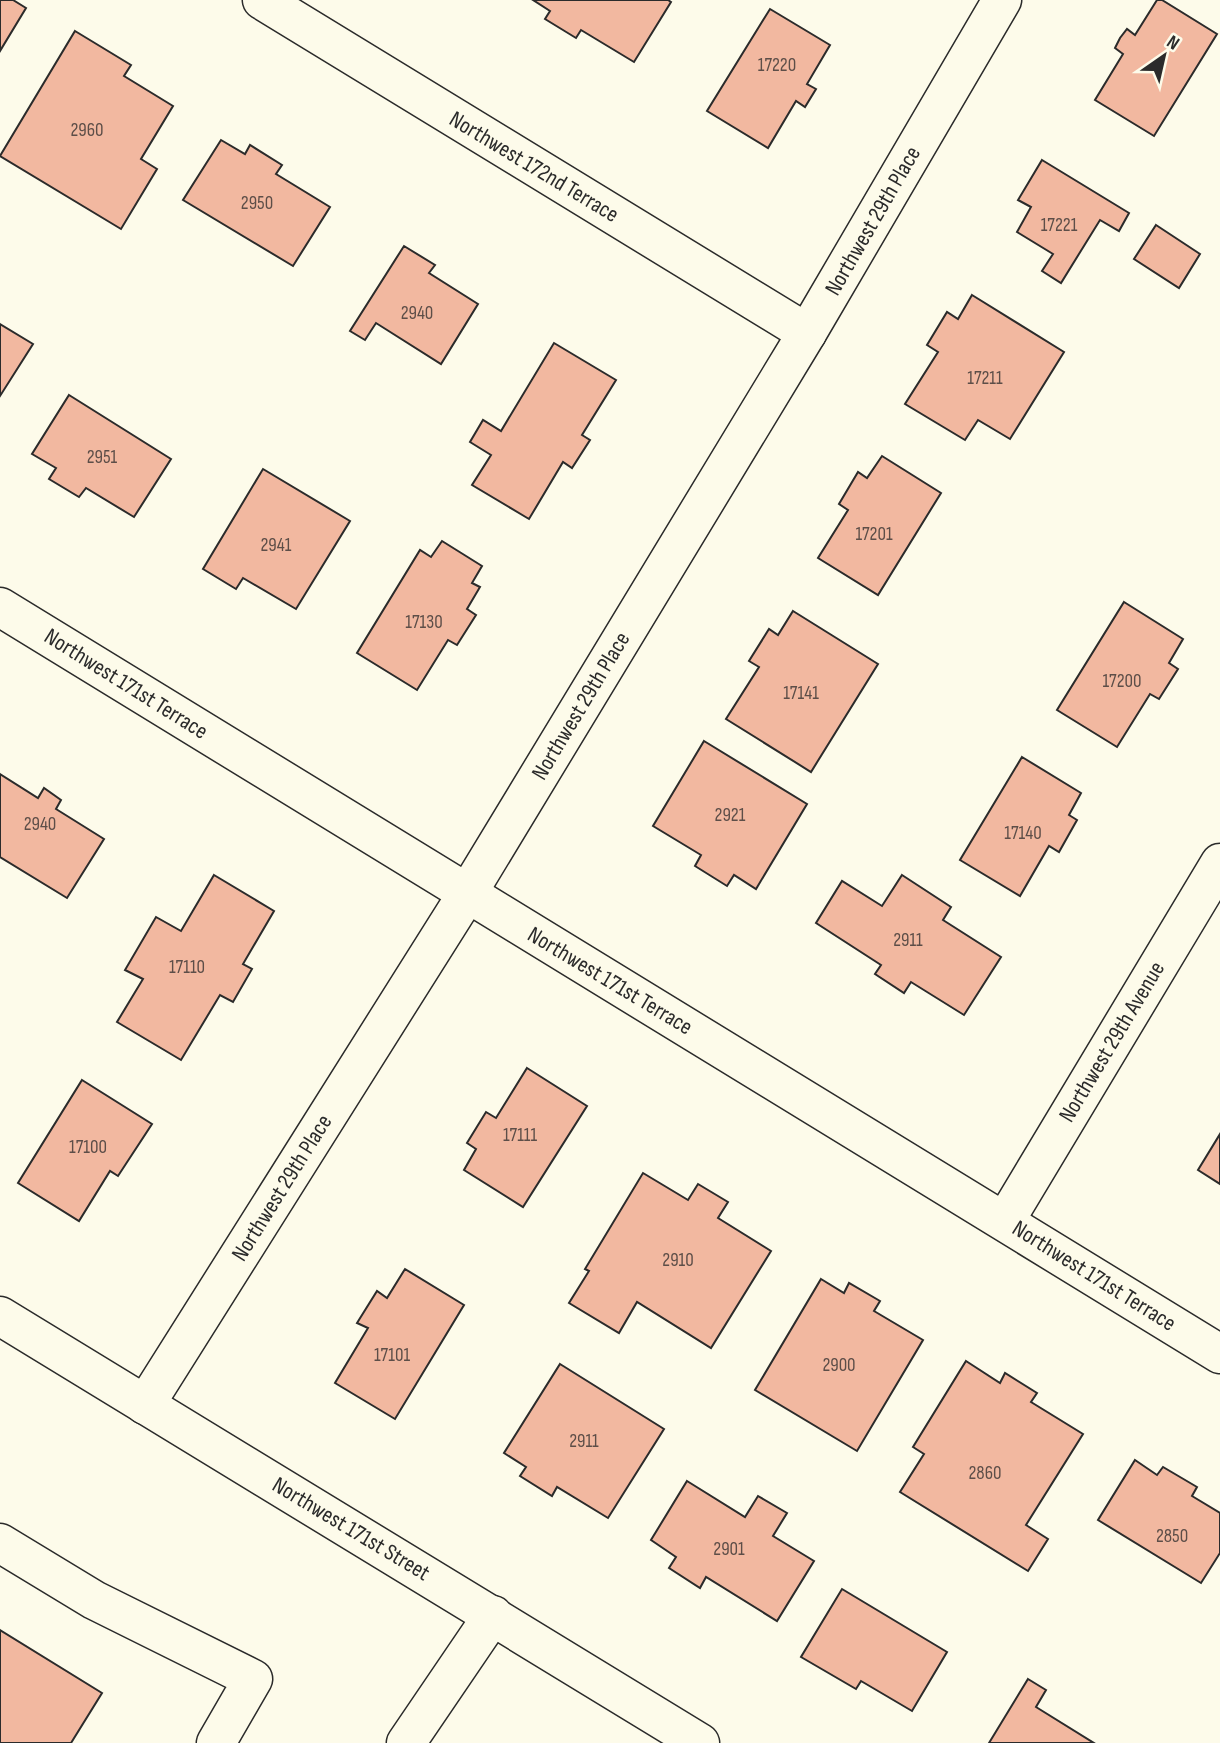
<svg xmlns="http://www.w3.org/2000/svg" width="1220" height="1743" viewBox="0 0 1220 1743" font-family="'Sofia Sans Condensed',sans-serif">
<rect width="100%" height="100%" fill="#fdfbea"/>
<!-- building -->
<g fill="#f2b8a0" stroke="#2b2b2b" stroke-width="2">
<path d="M0,0H13L26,8L0,51Z"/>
<path d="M533,0H668L671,2L634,62L581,30L576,38L545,19L550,11Z"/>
<path d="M1157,0H1162L1217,34L1154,136L1095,100L1123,54L1115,48L1120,38L1127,29L1135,35Z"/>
<path d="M770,9L830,45L807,84L816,89L805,107L796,101L768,148L707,111Z"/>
<path d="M75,31L131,65L124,76L173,106L141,159L157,169L121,229L0,156Z"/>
<path d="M221,140L245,154L250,145L282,165L276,174L330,207L293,266L183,200Z"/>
<path d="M1042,160L1129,213L1119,231L1100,220L1061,283L1042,271L1053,254L1017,232L1031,207L1018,200Z"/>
<path d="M1156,225L1200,254L1179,288L1134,259Z"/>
<path d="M404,246L435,265L429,273L478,304L441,364L376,323L365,340L350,331Z"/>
<path d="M972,295L1064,352L1010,439L978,420L965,440L905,404L938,352L927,345L947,312L958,319Z"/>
<path d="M0,324L33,344L0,396Z"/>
<path d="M554,343L616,380L582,435L590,440L572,468L563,462L529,519L472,485L491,455L470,442L483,420L501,431Z"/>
<path d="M69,395L171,459L134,517L86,488L79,497L49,479L56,468L32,454Z"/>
<path d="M882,456L941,493L878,595L818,558L848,510L839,504L858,472L867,478Z"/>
<path d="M263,469L350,521L296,609L243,578L236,589L203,569Z"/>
<path d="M442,541L482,566L472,583L480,587L467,609L476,615L457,645L448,640L417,690L357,653L420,550L431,557Z"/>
<path d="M1124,602L1183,639L1169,663L1178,669L1159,699L1150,694L1117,747L1057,710Z"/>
<path d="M793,611L878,664L811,772L726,719L759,667L749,661L769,629L778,635Z"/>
<path d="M704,741L807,804L756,889L734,875L727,886L695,866L701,855L653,826Z"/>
<path d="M1022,757L1081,793L1069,815L1077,820L1059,852L1049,846L1020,896L960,860Z"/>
<path d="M0,774L38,798L44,788L61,800L56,809L104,839L67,898L0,857Z"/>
<path d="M214,875L274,911L243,964L252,969L233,1002L220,995L181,1060L117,1022L143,979L125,970L156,917L181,931Z"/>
<path d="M902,875L951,907L943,920L1001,957L964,1015L911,982L904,993L875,974L881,965L816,923L842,881L882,906Z"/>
<path d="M527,1068L587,1106L523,1207L464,1170L476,1149L467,1143L486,1112L496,1118Z"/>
<path d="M82,1080L152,1124L118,1176L110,1171L79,1221L18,1183Z"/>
<path d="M1220,1134V1184L1198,1170Z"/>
<path d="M643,1173L688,1200L698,1184L728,1202L718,1218L771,1251L711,1348L637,1302L619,1333L569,1303L589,1271L585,1269Z"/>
<path d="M405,1269L464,1305L395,1419L335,1383L368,1328L357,1323L377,1291L387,1298Z"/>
<path d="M821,1279L844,1293L849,1283L880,1301L874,1311L923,1340L857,1451L755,1390Z"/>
<path d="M966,1361L1000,1383L1005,1373L1037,1393L1031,1402L1083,1434L1026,1525L1048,1539L1028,1571L900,1492L924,1454L913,1447Z"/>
<path d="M560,1364L664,1429L608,1518L557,1487L552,1496L520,1476L526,1467L504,1453Z"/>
<path d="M1135,1460L1157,1475L1163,1467L1197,1487L1192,1496L1220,1513V1553L1201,1583L1098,1520Z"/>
<path d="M687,1481L745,1517L758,1496L787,1513L773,1536L814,1561L777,1621L706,1577L700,1588L669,1568L676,1557L651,1540Z"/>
<path d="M842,1589L947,1652L912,1711L861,1681L856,1689L801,1657Z"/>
<path d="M0,1630L102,1693L71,1743H0Z"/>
<path d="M1028,1679L1046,1690L1036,1707L1094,1743H989Z"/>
</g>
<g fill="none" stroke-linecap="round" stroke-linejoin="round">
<defs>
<g id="minor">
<path d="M262,0L807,333"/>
<path d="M0,607L1220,1354"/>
<path d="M1005,1221L1220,863"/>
<path d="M0,1316L700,1743"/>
<path d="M145,1405L467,894L807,333L1002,0"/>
<path d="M0,1543L94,1600L253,1679L216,1743"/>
<path d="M406,1743L493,1615"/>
</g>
</defs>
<!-- minor casing -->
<use href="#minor" stroke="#2b2b2b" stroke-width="41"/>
<!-- minor -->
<use href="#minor" stroke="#fdfbea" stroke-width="38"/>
</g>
<g text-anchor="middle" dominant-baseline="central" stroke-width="5" stroke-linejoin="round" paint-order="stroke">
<!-- number labels -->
<g font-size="19" fill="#5d4e48">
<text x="777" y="65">17220</text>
<text x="87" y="130">2960</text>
<text x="257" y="203">2950</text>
<text x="1059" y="225">17221</text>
<text x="417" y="313">2940</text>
<text x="985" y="378">17211</text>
<text x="102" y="457">2951</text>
<text x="874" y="534">17201</text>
<text x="276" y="545">2941</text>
<text x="424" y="622">17130</text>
<text x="1122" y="681">17200</text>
<text x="801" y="693">17141</text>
<text x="730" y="815">2921</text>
<text x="40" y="824">2940</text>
<text x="1023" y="833">17140</text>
<text x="908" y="940">2911</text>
<text x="187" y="967">17110</text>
<text x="520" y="1135">17111</text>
<text x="88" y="1147">17100</text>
<text x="678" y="1260">2910</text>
<text x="392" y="1355">17101</text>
<text x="839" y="1365">2900</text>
<text x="584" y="1441">2911</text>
<text x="985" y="1473">2860</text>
<text x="1172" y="1536">2850</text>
<text x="729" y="1549">2901</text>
</g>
<!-- street labels -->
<g font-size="23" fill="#2b2b2b" stroke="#fdfbea">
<text transform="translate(534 167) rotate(31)">Northwest 172nd Terrace</text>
<text transform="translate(873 221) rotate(-60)">Northwest 29th Place</text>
<text transform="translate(126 684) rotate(32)">Northwest 171st Terrace</text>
<text transform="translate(581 706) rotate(-59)">Northwest 29th Place</text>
<text transform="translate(610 981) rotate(31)">Northwest 171st Terrace</text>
<text transform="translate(1112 1042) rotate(-59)">Northwest 29th Avenue</text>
<text transform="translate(282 1188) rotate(-58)">Northwest 29th Place</text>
<text transform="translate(1094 1276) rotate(32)">Northwest 171st Terrace</text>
<text transform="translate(351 1529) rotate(31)">Northwest 171st Street</text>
</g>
</g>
<!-- north arrow -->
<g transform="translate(1164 56) rotate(34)" stroke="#fdfbea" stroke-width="5" paint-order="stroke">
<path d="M0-5L12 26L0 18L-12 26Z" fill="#2b2b2b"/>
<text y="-10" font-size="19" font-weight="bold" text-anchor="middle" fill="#2b2b2b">N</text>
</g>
</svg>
